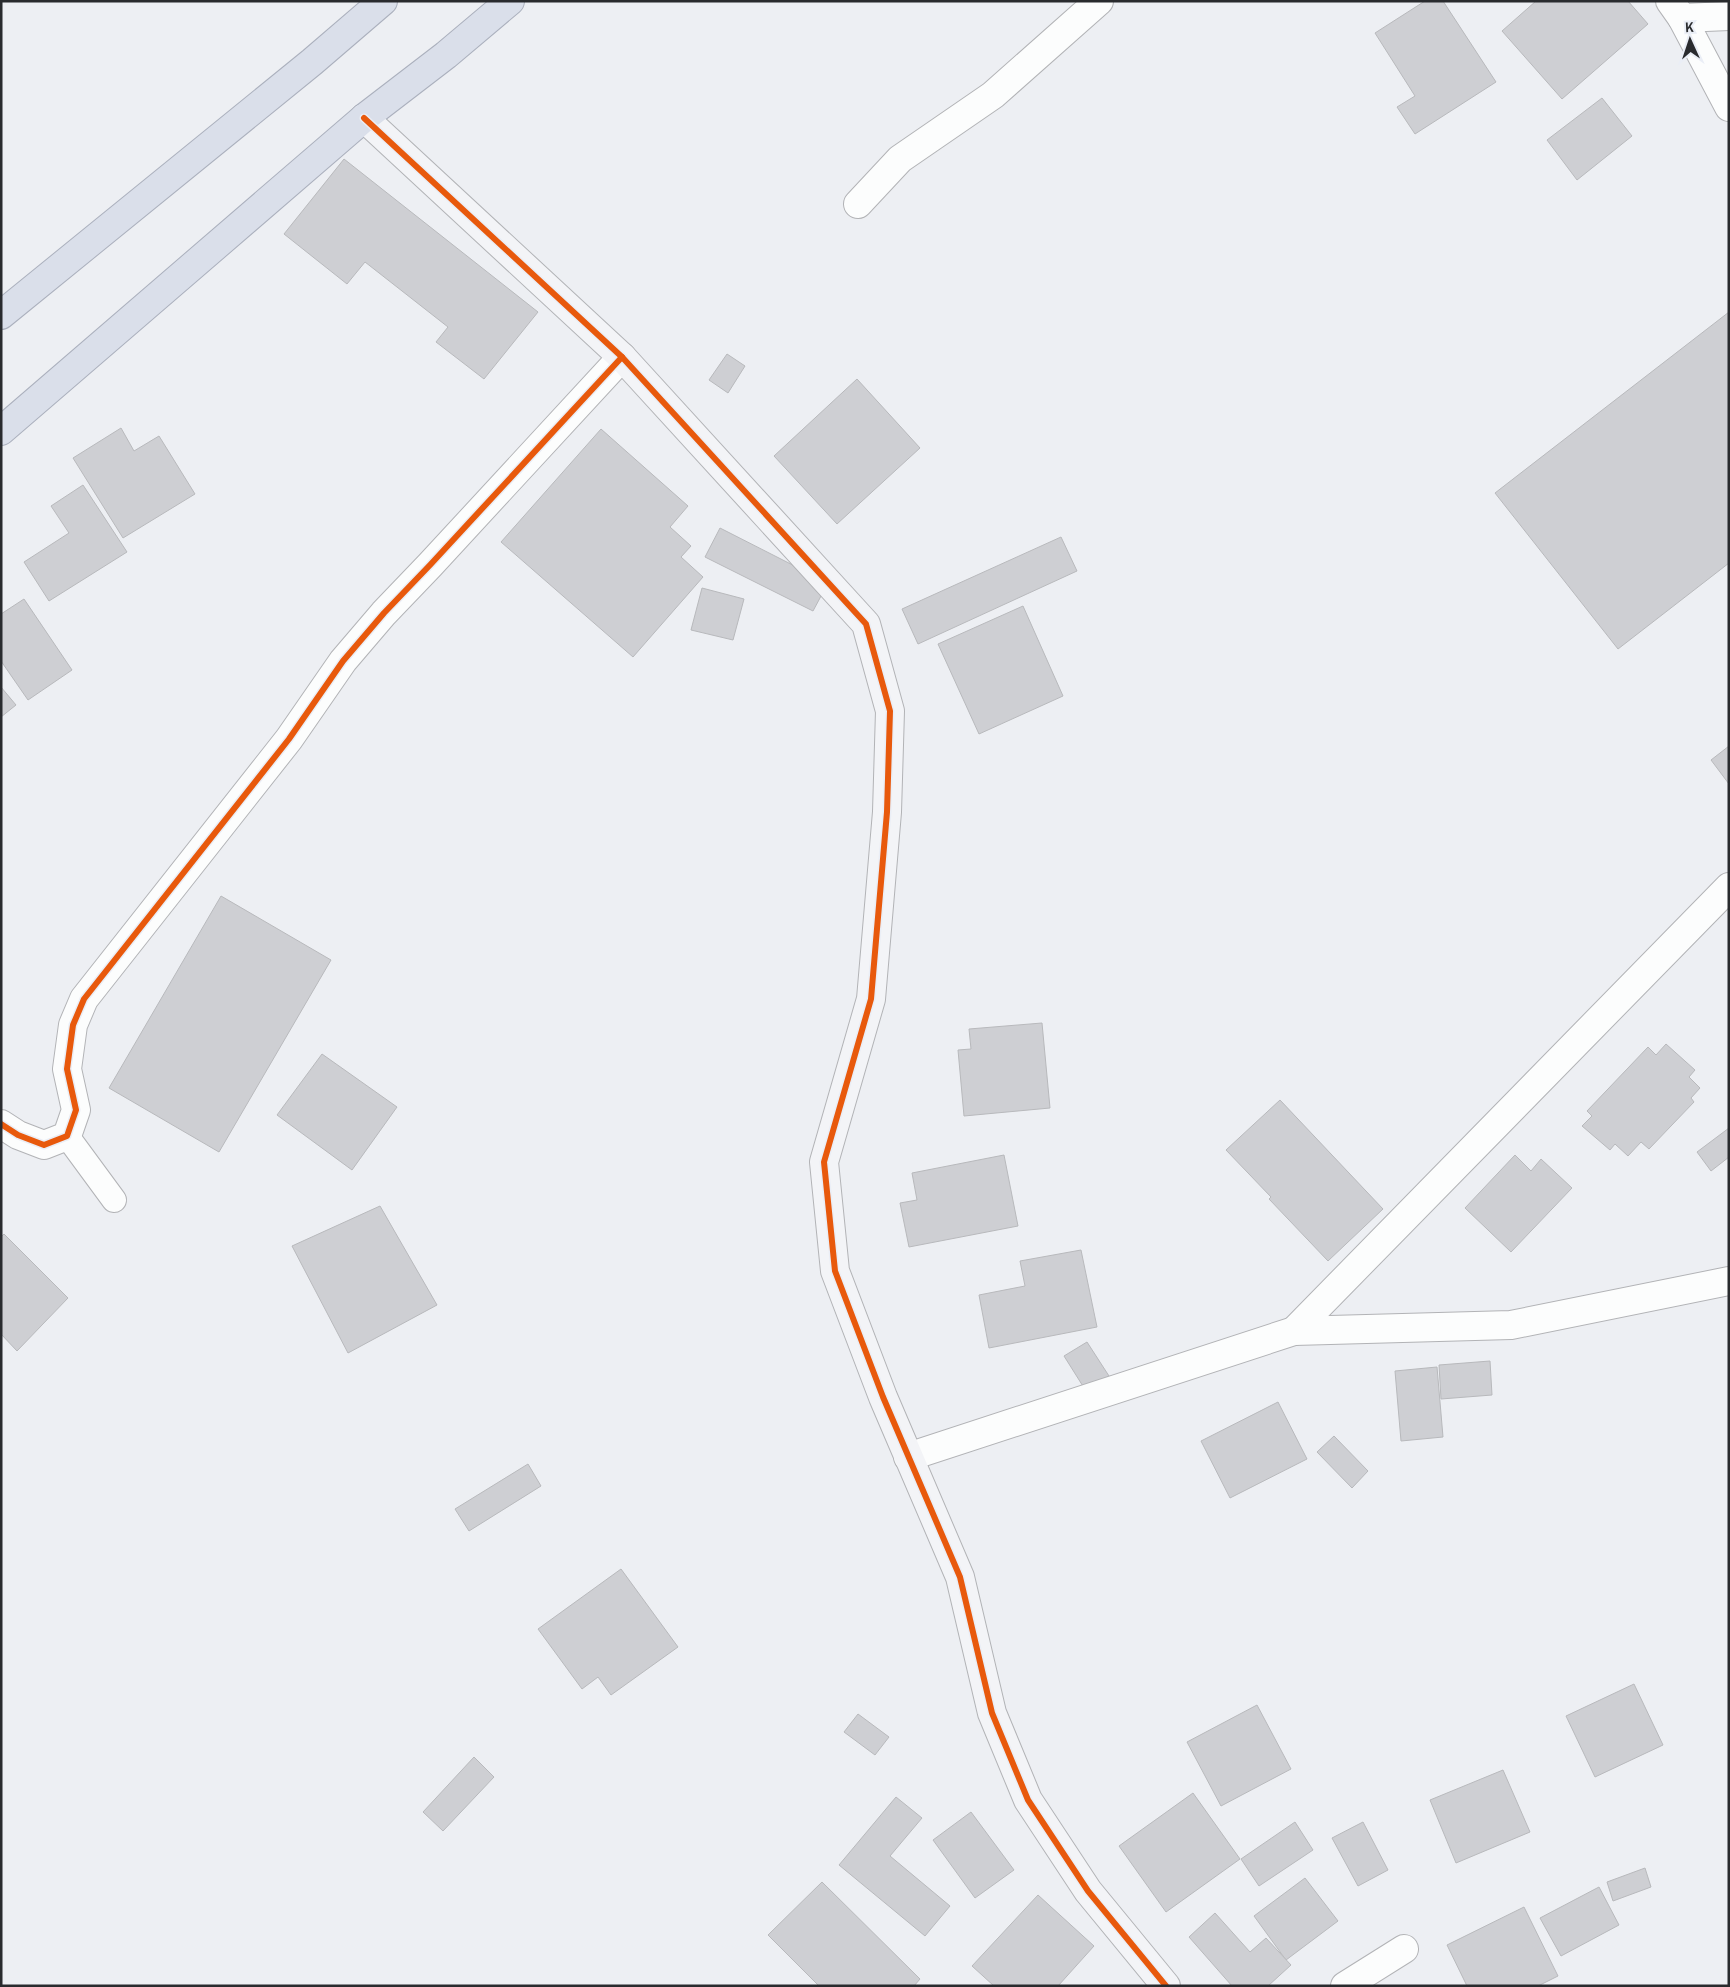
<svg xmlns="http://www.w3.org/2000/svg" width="1730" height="1987" viewBox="0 0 1730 1987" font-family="'Archivo Narrow',sans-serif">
<rect width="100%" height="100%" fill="#edeff3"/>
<!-- building -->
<g fill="#cecfd3" stroke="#b8b9bc">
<path d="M1425,1H1443L1496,82L1415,134L1397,107L1415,96L1375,33Z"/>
<path d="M1536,1H1628L1648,24L1562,99L1502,31Z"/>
<path d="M1602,98L1632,136L1577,180L1547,140Z"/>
<path d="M344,159L538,312L484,379L436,342L448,327L365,262L347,284L284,234Z"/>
<path d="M1729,312V563L1618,649L1495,493Z"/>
<path d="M727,354L745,366L728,393L709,380Z"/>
<path d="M857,379L920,448L837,524L774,456Z"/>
<path d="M121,428L134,451L159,436L195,494L123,538L73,458Z"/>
<path d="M601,429L688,506L670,527L691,546L681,557L703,577L633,657L501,542Z"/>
<path d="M83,485L127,552L49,601L24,562L69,533L51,506Z"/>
<path d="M720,528L828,583L813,611L705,557Z"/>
<path d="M1061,537L1077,571L918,644L902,609Z"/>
<path d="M702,588L744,599L733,640L691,630Z"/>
<path d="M24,599L72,670L28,700L1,661V614Z"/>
<path d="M1023,606L1063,696L979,734L938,644Z"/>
<path d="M1,687L16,705L1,717Z"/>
<path d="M1729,746V784L1711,760Z"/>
<path d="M221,896L331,960L219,1152L109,1088Z"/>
<path d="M1042,1023L1050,1108L964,1116L958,1050L971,1049L969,1029Z"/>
<path d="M1666,1044L1695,1070L1689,1077L1700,1088L1691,1098L1694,1102L1649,1149L1641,1142L1628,1156L1615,1144L1610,1150L1582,1126L1592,1116L1587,1111L1648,1047L1656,1055Z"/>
<path d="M322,1054L397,1107L352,1170L277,1115Z"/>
<path d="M1280,1100L1383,1209L1328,1261L1269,1199L1271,1197L1226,1150Z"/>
<path d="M1729,1128V1157L1711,1171L1697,1152Z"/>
<path d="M1004,1155L1018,1226L909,1247L900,1203L917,1200L912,1173Z"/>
<path d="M1515,1155L1531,1171L1541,1159L1572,1188L1511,1252L1465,1208Z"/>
<path d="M380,1206L437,1305L348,1353L292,1246Z"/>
<path d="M4,1234L68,1298L17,1351L1,1334V1237Z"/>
<path d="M1081,1250L1097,1327L989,1348L979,1295L1025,1286L1020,1261Z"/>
<path d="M1087,1342L1109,1376L1086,1391L1064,1356Z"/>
<path d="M1490,1361L1492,1395L1441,1399L1439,1365Z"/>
<path d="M1437,1367L1443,1437L1401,1441L1395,1371Z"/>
<path d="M1278,1402L1307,1459L1230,1498L1201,1441Z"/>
<path d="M1334,1436L1368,1471L1352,1488L1317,1452Z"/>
<path d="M528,1464L541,1486L469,1531L455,1509Z"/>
<path d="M621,1569L678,1647L611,1695L598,1677L582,1689L538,1629Z"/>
<path d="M1634,1684L1663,1745L1595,1777L1566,1716Z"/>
<path d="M1257,1705L1291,1769L1221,1806L1187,1742Z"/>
<path d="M858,1714L889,1737L875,1755L844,1732Z"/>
<path d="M474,1757L494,1777L443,1831L423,1812Z"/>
<path d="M1503,1770L1530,1832L1456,1863L1430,1800Z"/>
<path d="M1193,1793L1240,1859L1166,1912L1119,1846Z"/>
<path d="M896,1797L922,1818L890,1856L950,1906L925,1936L839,1865Z"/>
<path d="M971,1812L1014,1870L975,1898L933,1840Z"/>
<path d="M1295,1822L1313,1850L1259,1886L1241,1859Z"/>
<path d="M1363,1822L1388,1870L1358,1886L1332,1838Z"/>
<path d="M1645,1868L1651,1887L1613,1901L1607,1882Z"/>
<path d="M1305,1878L1338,1921L1286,1960L1254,1916Z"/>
<path d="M822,1882L920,1979L914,1986H819L768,1935Z"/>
<path d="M1599,1887L1619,1925L1561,1956L1540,1918Z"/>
<path d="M1038,1895L1094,1946L1058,1986H994L972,1966Z"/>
<path d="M1524,1907L1558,1976L1538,1986H1467L1447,1945Z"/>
<path d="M1215,1913L1250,1952L1266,1938L1291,1965L1268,1986H1232L1189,1937Z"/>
</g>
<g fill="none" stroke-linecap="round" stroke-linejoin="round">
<defs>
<path id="lane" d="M67,1136L114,1200"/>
<g id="street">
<path d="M1670,1L1682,18L1729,16"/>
<path d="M1682,18L1729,107"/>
<path d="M858,204L900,159L993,95L1099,1"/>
<path d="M1,1124L18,1135L44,1145L67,1136L76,1110L67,1069L73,1025L84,999L289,739L343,661L384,613L430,565L622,357"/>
<path d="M1294,1331L1729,887"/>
<path d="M908,1457L1294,1331L1511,1325L1729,1281"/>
<path d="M1345,1986L1404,1949"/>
</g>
<path id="secondary" d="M364,118L622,357L866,624L890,711L887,812L871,999L824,1162L835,1271L883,1397L960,1577L992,1713L1028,1800L1088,1891L1166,1986"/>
<g id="highway">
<path d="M1,315L312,62L383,1"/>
<path d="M1,431L364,118L446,55L510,1"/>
</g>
</defs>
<!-- lane casing -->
<use href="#lane" stroke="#b2b3b6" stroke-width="26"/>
<!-- street casing -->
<use href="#street" stroke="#b2b3b6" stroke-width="30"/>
<!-- secondary casing -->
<use href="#secondary" stroke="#b2b3b6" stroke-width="30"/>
<!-- highway casing -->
<use href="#highway" stroke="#abb0bd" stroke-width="30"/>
<!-- lane -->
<use href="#lane" stroke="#fcfdfd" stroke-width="24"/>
<!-- street -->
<use href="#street" stroke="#fcfdfd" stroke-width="28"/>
<!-- secondary -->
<use href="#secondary" stroke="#f3f4f7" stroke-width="28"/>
<!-- highway -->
<use href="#highway" stroke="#dadfea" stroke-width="28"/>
<defs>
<g id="cycleway">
<path d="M364,118L622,357L866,624L890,711L887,812L871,999L824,1162L835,1271L883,1397L960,1577L992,1713L1028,1800L1088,1891L1166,1986"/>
<path d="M1,1124L18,1135L44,1145L67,1136L76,1110L67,1069L73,1025L84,999L289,739L343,661L384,613L430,565L622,357"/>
</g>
</defs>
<!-- cycleway casing -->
<use href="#cycleway" stroke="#eaeef6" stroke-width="9"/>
<!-- cycleway -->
<use href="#cycleway" stroke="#e8590c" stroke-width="6"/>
</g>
<!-- border -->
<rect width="1730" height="1987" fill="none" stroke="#292b2e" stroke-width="5"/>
<!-- north arrow -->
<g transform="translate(1690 40) rotate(357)" stroke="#eaeef6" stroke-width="4" paint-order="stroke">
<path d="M0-4L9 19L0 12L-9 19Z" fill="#292b2e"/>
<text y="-8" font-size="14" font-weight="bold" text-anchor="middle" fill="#292b2e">K</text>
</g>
</svg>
